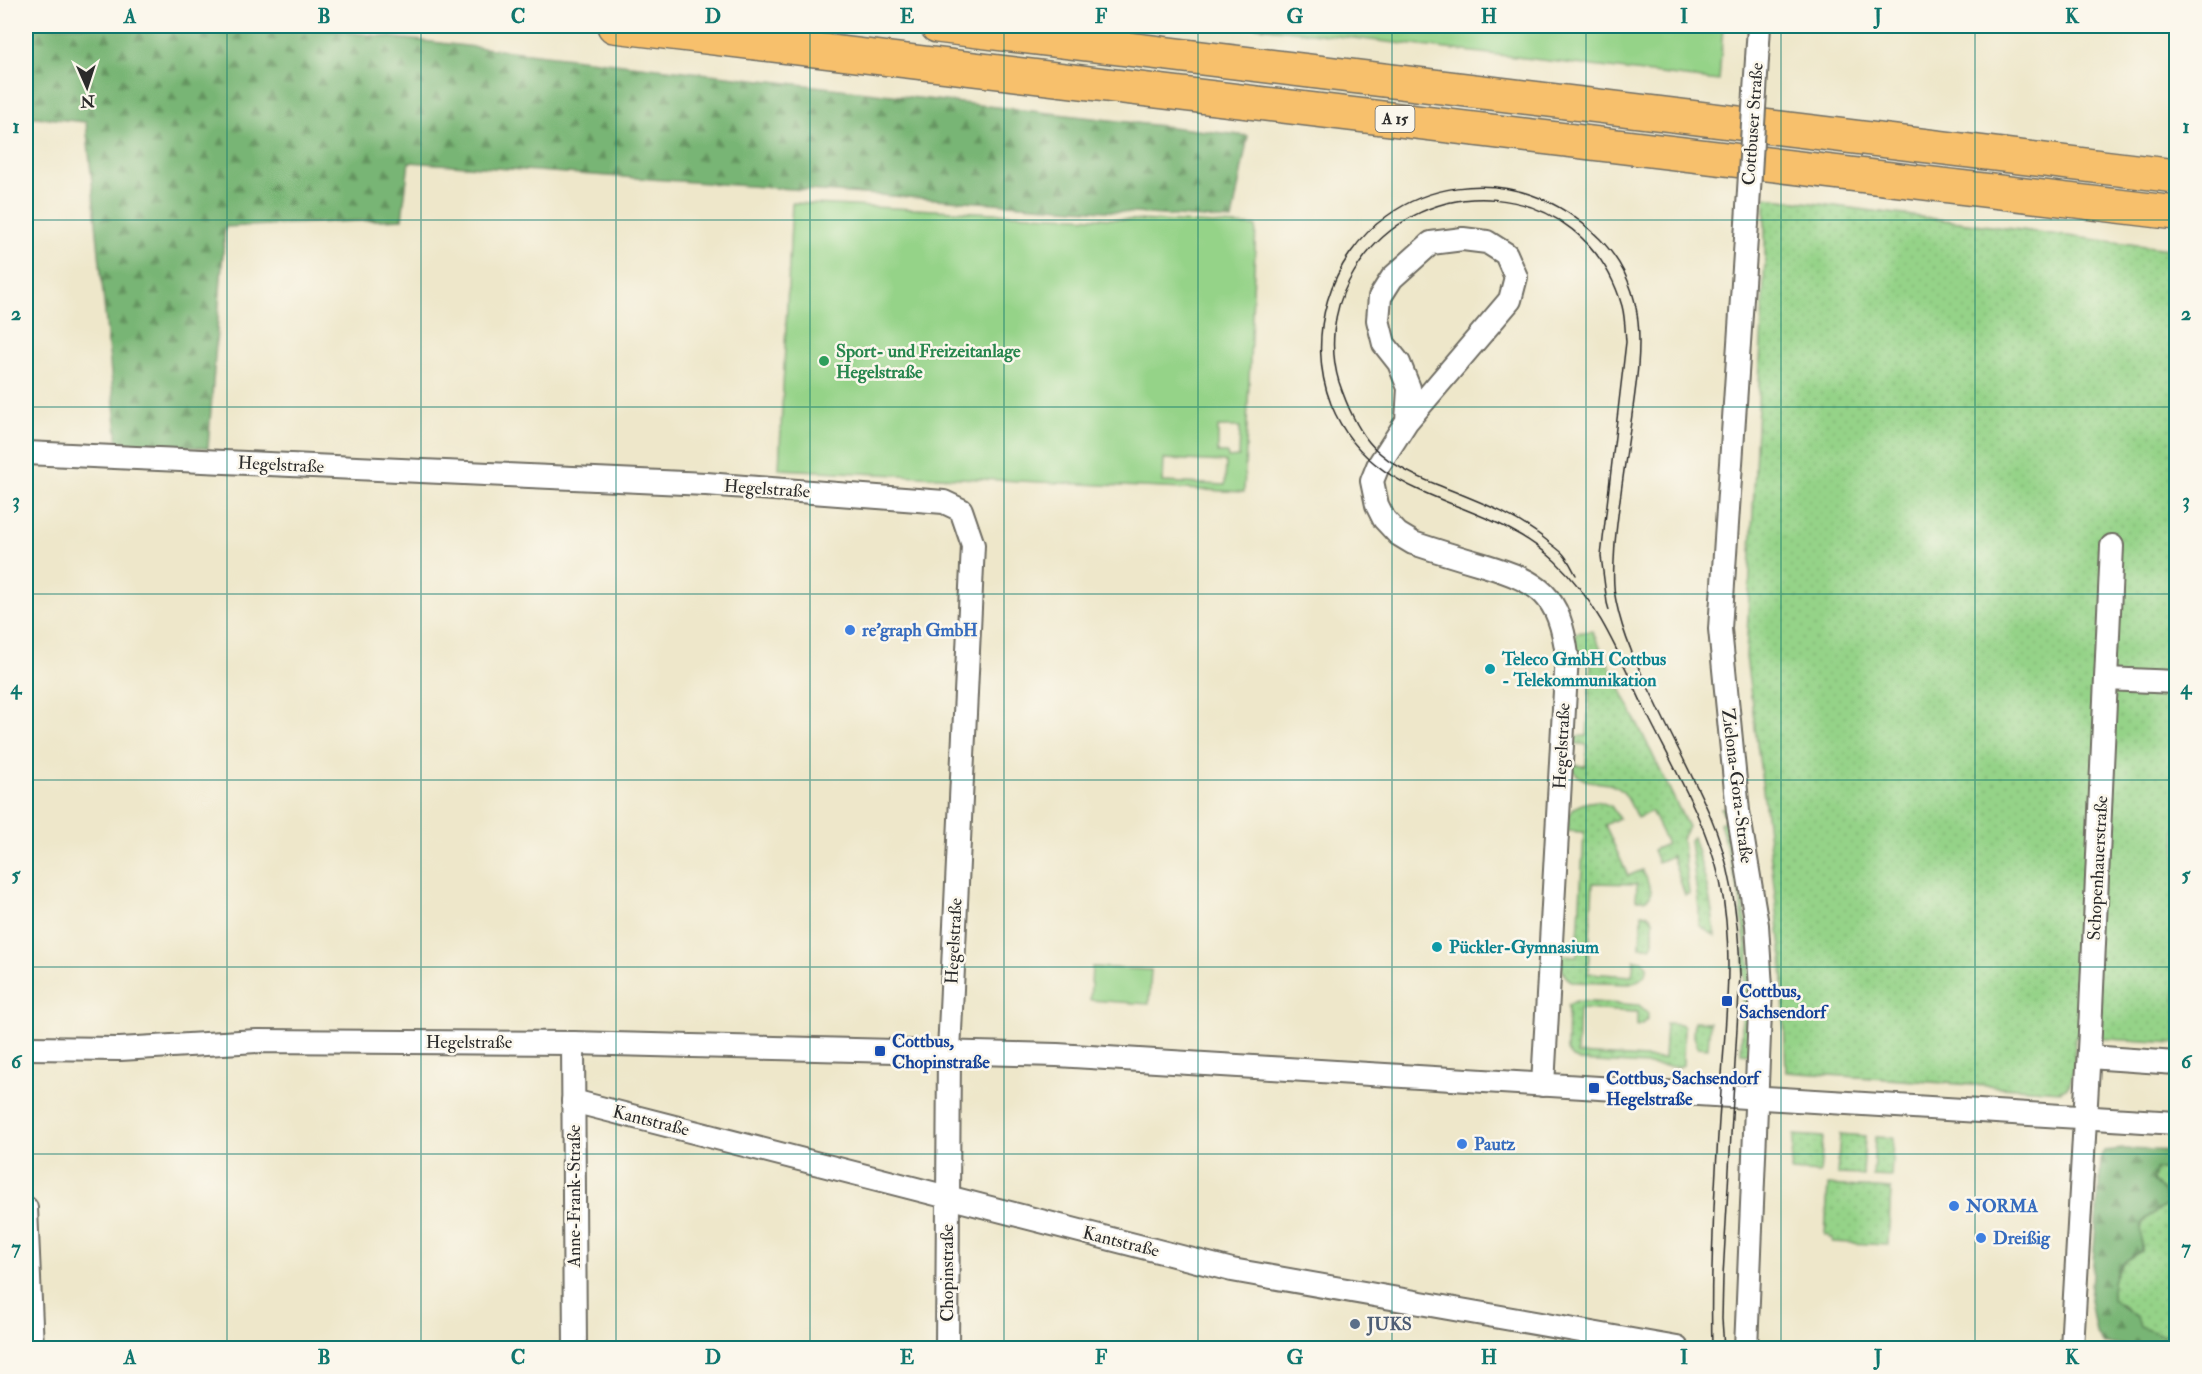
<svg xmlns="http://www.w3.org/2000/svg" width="2202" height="1374" viewBox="0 0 2202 1374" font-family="'IM FELL Double Pica',serif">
<defs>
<pattern id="grass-dots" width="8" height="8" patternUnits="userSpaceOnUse" patternTransform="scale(1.5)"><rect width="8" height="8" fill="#95d388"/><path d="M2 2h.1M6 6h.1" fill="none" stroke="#81b576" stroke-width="1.8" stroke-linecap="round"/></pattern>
<pattern id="forest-firs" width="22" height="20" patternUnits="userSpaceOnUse" patternTransform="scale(1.5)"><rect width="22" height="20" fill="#78b574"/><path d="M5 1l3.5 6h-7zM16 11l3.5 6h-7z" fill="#63935f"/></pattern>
</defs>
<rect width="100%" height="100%" fill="#fbf7ec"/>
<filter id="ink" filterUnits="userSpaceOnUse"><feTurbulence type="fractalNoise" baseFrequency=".0167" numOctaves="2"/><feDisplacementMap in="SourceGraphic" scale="12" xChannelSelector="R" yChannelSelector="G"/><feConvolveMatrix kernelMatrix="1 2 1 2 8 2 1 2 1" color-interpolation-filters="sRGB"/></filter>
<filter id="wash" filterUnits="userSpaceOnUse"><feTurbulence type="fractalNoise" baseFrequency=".008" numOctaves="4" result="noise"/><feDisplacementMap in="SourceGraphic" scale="24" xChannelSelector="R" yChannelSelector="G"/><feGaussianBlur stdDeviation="1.35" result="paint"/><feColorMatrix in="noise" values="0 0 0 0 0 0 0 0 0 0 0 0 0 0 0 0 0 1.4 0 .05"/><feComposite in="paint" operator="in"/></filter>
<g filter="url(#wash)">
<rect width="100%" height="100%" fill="#eee7ca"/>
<!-- grass -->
<g fill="url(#grass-dots)" stroke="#607f5a" stroke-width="1.5">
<path d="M1765,197L2176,250V1043L2075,1037L2074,1068L2070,1084L2066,1088L2060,1091L1786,1072L1782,957L1765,806L1746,657L1765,259Z"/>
<path d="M1592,631L1688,827L1682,838L1689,894L1685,895L1672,856L1658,862L1653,850L1667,844L1651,811L1637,818C1633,810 1629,799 1623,792C1607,775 1583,792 1570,765L1586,766L1587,745L1572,743V736H1587L1591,663H1576L1575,633Z"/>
<path d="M1597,801L1611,806L1619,818L1605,825L1628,876L1642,870L1651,890L1650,896L1645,900H1636L1637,884L1593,883L1588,973L1632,976L1634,960C1657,960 1646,981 1630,984L1573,982C1562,976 1561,968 1561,955L1577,956L1584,832L1567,831C1568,809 1575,803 1597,801Z"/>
<path d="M1730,807L1747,926L1751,982L1750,1054L1741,1053L1745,944L1740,897L1720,823L1726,820L1721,808Z"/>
<path d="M1693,837C1703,870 1712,901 1715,936L1699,925V909L1690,840Z"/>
<path d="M1642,913L1647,914L1653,920V943L1650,947H1640Z"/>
<path d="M1576,1001L1639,1005L1648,1013C1648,1021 1644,1024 1637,1026V1012L1579,1009L1577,1054L1664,1059L1666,1023L1681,1024L1684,1027L1683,1065L1679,1067L1580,1061L1571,1057L1567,1050L1568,1005Z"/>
<path d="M1694,1021L1710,1022L1708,1048L1698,1047L1693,1034Z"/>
<path d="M1840,1134L1865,1136L1863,1175L1837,1174Z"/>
<path d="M1794,1135L1823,1137L1820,1173L1791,1171Z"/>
<path d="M1875,1137L1893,1138L1891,1177L1873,1176Z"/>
<path d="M2155,1169H2168L2176,1172V1329L2162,1335L2140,1327L2125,1307L2112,1300C2111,1274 2117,1264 2141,1251L2140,1227L2164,1193L2153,1181Z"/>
<path d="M1828,1185L1891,1189L1888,1245L1832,1242L1833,1238H1829V1235H1825Z"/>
</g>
<!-- forest -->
<g fill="url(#forest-firs)" stroke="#527050" stroke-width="1.5">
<path d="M26,26H293L1248,136L1232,220L409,162L402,219L225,227L208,448L118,444L86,122L26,116Z"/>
<path d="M2124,1149L2176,1151V1172L2168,1169H2155L2153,1181L2164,1193L2166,1206C2138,1221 2141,1220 2141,1251C2117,1264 2111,1274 2112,1300L2137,1317L2140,1327L2162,1335L2176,1329V1324V1348L2104,1344L2096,1333L2090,1300L2101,1160L2104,1151Z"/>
</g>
<!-- garden -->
<g fill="#95d388" stroke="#607f5a" stroke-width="1.5" fill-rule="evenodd">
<path d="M1251,26H1723L1719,81Z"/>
<path d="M792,203L1256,226L1244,492L779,469ZM1218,427H1240L1239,457L1228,458L1227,453H1218ZM1164,459L1226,462L1225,485L1163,482Z"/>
<path d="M1092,967L1151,970L1149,1004L1090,1000Z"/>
</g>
</g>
<g filter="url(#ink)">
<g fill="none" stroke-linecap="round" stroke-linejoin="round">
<defs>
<g id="minor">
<path d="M1757,59L1759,26"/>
<path d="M1407,421L1409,388L1399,363L1384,344L1378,320L1380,297L1392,278L1431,243L1463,239L1487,242L1506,254L1516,277L1510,300L1407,421L1378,466L1372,481L1377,505L1384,519L1398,534L1413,543C1437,551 1460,558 1484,565C1540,582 1559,594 1567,655L1543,1085"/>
<path d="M26,453L706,484L944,502L961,510L973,545L949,1052L947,1348"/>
<path d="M2106,679L2176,682"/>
<path d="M573,1043L575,1348"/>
<path d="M26,1048L120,1049L257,1041L573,1043L1057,1055L2176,1123"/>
<path d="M2089,1057L2176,1063"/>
<path d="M573,1101L1232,1270L1677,1348"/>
<path d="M26,1208L32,1348"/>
<path d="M1746,1348L1761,988L1757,925L1738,811L1720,629L1747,223"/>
<path d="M2072,1348L2090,1032L2112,546"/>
</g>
<g id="highway">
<path d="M614,26L2176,213"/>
<path d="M937,26L2176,176"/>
</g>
</defs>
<!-- minor casing -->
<use href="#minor" stroke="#6f6d63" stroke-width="26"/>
<!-- highway casing -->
<use href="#highway" stroke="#6f6d63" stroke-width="36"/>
<!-- minor -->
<use href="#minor" stroke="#fff" stroke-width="22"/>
<!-- highway -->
<use href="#highway" stroke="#f7c06c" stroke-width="33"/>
<!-- tram -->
<g stroke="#2b2b2b" stroke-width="1.5">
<path d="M1576,575C1572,568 1569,561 1564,555C1561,551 1555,547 1550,543C1517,515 1478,501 1438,485C1414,476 1386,463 1369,442C1355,425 1346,403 1339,382C1329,349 1333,311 1349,281C1412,162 1584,174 1622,306C1625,317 1625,330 1626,342L1601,556L1607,603L1609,610"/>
<path d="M1712,1348C1710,1263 1715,1177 1721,1091C1725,1021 1735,951 1720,881C1706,821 1672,765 1645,710C1620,657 1598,601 1555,561C1485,494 1372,507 1331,404C1305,337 1329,257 1387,216C1428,186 1484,178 1532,195C1558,204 1581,220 1600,239C1650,290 1641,351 1632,415C1626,458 1619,500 1615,543C1614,563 1612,582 1616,601C1623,636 1638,668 1654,699C1672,738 1693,776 1710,815C1732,866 1739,920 1740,975L1723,1276L1722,1319L1724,1348"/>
</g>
<defs>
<path id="minor-bridge" d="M1747,223L1757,59"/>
</defs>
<!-- minor-bridge casing -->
<use href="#minor-bridge" stroke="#6f6d63" stroke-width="26" stroke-linecap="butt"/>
<!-- minor-bridge -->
<use href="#minor-bridge" stroke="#fff" stroke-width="22"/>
</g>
</g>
<!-- grid -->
<path fill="none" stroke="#0f766e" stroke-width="1.5" stroke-opacity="0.55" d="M227,26V1348M421,26V1348M616,26V1348M810,26V1348M1004,26V1348M1198,26V1348M1392,26V1348M1586,26V1348M1781,26V1348M1975,26V1348M26,220H2176M26,407H2176M26,594H2176M26,780H2176M26,967H2176M26,1154H2176"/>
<!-- markers -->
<circle fill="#2e9e5b" stroke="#fbf7ec" stroke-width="2" cx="824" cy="361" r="6"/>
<g fill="#3f7fe0" stroke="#fbf7ec" stroke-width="2">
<circle cx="850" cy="630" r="6"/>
<circle cx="1462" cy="1144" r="6"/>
<circle cx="1954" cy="1206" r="6"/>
<circle cx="1981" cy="1238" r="6"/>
</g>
<g fill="#0f9aa8" stroke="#fbf7ec" stroke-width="2">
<circle cx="1490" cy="669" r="6"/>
<circle cx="1437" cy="947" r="6"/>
</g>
<g fill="#1a4fb4" stroke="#fbf7ec" stroke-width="2">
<rect x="1721" y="995" width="12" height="12" rx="3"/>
<rect x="874" y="1045" width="12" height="12" rx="3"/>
<rect x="1588" y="1082" width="12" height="12" rx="3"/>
</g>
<circle fill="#5c6f8a" stroke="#fbf7ec" stroke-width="2" cx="1355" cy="1324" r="6"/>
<g text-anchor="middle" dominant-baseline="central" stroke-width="5" stroke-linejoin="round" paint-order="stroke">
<!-- shield labels -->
<rect fill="#fbf7ec" stroke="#696865" stroke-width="1.5" x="1375.5" y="106" width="39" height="26" rx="4.5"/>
<g font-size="16" font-weight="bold" fill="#2b2b2b">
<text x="1395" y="119">A 15</text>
</g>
<!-- street labels -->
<g font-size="18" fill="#2b2b2b" stroke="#fbf7ec">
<text transform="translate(1753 124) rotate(-86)">Cottbuser Straße</text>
<text transform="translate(281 465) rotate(3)">Hegelstraße</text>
<text transform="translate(767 489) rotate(4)">Hegelstraße</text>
<text transform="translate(1562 746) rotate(-87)">Hegelstraße</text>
<text transform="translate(1737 786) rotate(83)">Zielona-Gora-Straße</text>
<text transform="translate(2098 868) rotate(-87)">Schopenhauerstraße</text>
<text transform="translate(954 941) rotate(-87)">Hegelstraße</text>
<text x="469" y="1042">Hegelstraße</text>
<text transform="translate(651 1121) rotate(14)">Kantstraße</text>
<text transform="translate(574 1196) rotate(-90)">Anne-Frank-Straße</text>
<text transform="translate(1121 1242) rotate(14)">Kantstraße</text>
<text transform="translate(947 1273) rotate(-90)">Chopinstraße</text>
</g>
<!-- leisure labels -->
<g font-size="18" font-weight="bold" fill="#27864d" stroke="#fbf7ec" text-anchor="start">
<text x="836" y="351">Sport- und Freizeitanlage<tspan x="836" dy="21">Hegelstraße</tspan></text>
</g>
<!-- shop labels -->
<g font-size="18" font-weight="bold" fill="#366cbe" stroke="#fbf7ec" text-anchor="start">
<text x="862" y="630">re'graph GmbH</text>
<text x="1474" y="1144">Pautz</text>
<text x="1966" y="1206">NORMA</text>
<text x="1993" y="1238">Dreißig</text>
</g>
<!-- culture labels -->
<g font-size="18" font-weight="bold" fill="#0d838f" stroke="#fbf7ec" text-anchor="start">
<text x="1502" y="659">Teleco GmbH Cottbus<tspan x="1502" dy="21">- Telekommunikation</tspan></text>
<text x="1449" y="947">Pückler-Gymnasium</text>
</g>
<!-- transit labels -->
<g font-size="18" font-weight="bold" fill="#164399" stroke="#fbf7ec" text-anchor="start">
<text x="1739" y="991">Cottbus,<tspan x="1739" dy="21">Sachsendorf</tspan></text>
<text x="892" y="1041">Cottbus,<tspan x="892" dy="21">Chopinstraße</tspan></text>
<text x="1606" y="1078">Cottbus, Sachsendorf<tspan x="1606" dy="21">Hegelstraße</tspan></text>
</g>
<!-- service labels -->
<g font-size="18" font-weight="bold" fill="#4e5e75" stroke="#fbf7ec" text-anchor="start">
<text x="1367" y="1324">JUKS</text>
</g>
</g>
<!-- margin -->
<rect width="2202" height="1374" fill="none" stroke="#fbf7ec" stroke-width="66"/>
<!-- north arrow -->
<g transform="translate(87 87) rotate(177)" stroke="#fbf7ec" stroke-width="4.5" paint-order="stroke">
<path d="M0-4.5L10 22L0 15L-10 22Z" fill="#2b2b2b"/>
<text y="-9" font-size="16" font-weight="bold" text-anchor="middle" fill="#2b2b2b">N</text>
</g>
<rect x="33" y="33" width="2136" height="1308" fill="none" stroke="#0f766e" stroke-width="2"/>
<g font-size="20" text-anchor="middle" font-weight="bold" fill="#0f766e">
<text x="130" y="23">A</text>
<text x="324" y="23">B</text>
<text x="518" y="23">C</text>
<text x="713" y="23">D</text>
<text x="907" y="23">E</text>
<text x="1101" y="23">F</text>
<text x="1295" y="23">G</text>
<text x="1489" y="23">H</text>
<text x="1684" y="23">I</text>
<text x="1878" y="23">J</text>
<text x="2072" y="23">K</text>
<text x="16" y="133">1</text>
<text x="2186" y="133">1</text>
<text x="16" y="320">2</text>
<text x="2186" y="320">2</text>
<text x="16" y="507">3</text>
<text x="2186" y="507">3</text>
<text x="16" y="694">4</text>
<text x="2186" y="694">4</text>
<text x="16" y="881">5</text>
<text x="2186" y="881">5</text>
<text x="16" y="1068">6</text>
<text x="2186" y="1068">6</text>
<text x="16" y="1254">7</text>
<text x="2186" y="1254">7</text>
<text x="130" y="1364">A</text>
<text x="324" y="1364">B</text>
<text x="518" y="1364">C</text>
<text x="713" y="1364">D</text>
<text x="907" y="1364">E</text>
<text x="1101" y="1364">F</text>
<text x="1295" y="1364">G</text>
<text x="1489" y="1364">H</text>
<text x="1684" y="1364">I</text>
<text x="1878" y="1364">J</text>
<text x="2072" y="1364">K</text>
</g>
</svg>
